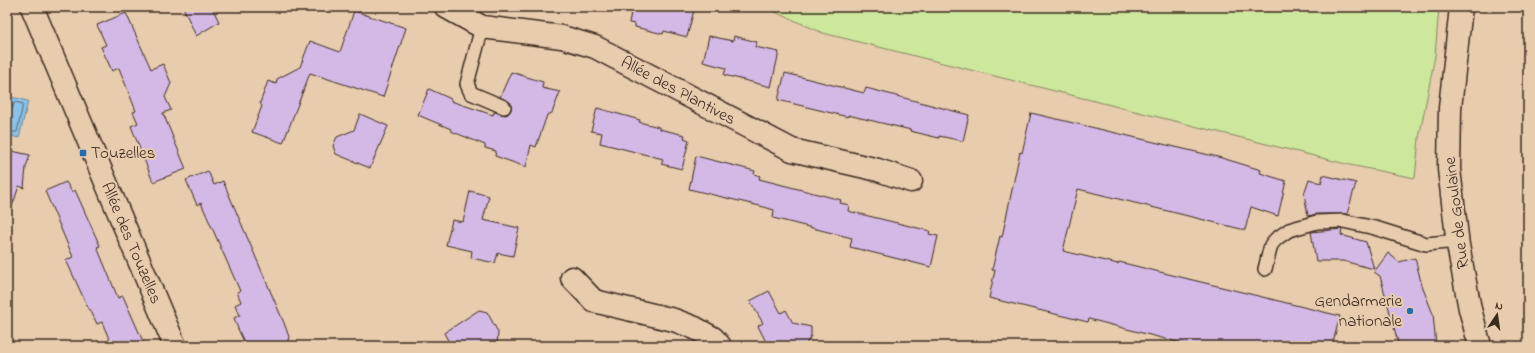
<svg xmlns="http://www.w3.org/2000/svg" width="1535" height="353" viewBox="0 0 1535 353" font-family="'Indie Flower',sans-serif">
<rect width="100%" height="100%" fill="#e7ccae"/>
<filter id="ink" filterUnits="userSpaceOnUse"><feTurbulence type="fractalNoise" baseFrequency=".025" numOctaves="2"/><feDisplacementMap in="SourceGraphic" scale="8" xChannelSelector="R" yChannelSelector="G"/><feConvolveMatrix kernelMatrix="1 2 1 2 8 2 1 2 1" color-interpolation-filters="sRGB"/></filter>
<g filter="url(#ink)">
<!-- green -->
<path fill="#cde79d" stroke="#84885e" d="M764,7H1439L1435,56L1419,138L1415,178L1350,165L823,33Z"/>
<!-- water -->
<path fill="#8ac3e9" stroke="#6a8698" d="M11,97L28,101L19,138L7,135V114Z"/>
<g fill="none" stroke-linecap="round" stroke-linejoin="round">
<!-- shore -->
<path stroke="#5b676f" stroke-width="1" d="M7,111L12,109L15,102L23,104L17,132H7"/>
</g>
<!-- building -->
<g fill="#d4b9e7" stroke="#3b2a1e">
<path d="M183,7H212L219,22L196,36Z"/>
<path d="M632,7H681L694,10L687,37L664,31L663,34L635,27V24L629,23Z"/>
<path d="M354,11L406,28L383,97L310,73L283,143L252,132L262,106L260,103L268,81L276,84L277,79L300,67L310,41L340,52Z"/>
<path d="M126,13L151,69L163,64L171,83L165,97L171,110L163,113L186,169L153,182L131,126L138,123L133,112L136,111L119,68L112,71L101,47L106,45L97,25Z"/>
<path d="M709,36L733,41L734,36L757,42L755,47L779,52L771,87L724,75L726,68L703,62Z"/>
<path d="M511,72L543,82L542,88L560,92L552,113L547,115L536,147L531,145L526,167L495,156L496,151L485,148V145L451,131V129L418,115L429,89L451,99V101L493,115L494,112L505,115L508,114L511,110V103L500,97Z"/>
<path d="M785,73L864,93L866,88L969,115L963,141L939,136V138L910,131L911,130L848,115V117L778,100Z"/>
<path d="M597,108L640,120L639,122L659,127V129L685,135L684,138L689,140L682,169L661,164L663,159L600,143L602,133L591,131Z"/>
<path d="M1031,113L1222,158L1261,170L1260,173L1286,181L1278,216L1251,207L1245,230L1078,189L1063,251L1118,264L1119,262L1340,316L1332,346H1320L1292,340L1291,346H1192L1089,319L1088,322L989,298L995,270H992L1000,236L1002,237L1020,152L1022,153Z"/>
<path d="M360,114L388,126L370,168L336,154L333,146L337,137L354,130Z"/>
<path d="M7,150L30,155L26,167L24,188L19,186L10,213L7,212Z"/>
<path d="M696,156L755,171L754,174L760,176L759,179L841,200L840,203L849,205L848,211L930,231L929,234L938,236L931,267L850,247L852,238L773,218L774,210L764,207L689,189Z"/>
<path d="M208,171L214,185L223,181L284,323L289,337L286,346H246L238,329L234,318L240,315L235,305L241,302L237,292L240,291L201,203L197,205L186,180Z"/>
<path d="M1323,175L1356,183L1347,214H1317L1308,216L1304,194L1309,179L1321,183Z"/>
<path d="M66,182L72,192L75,190L100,246L97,247L118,298L123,296L145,346H112L102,322L97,324L90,309L89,310L66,260L73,257L45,191Z"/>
<path d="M470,191L489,196L483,220L519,228L513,256L498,253L495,263L471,258L472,251L446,245L452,220L463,222Z"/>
<path d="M1342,229L1341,235L1366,242L1374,269L1343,261H1316L1311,232Z"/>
<path d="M1388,253L1399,262L1415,258L1422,286L1433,314L1436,346H1399L1380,276L1374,272Z"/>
<path d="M769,291L781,313L786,310L793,323L811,327V336L805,346H771L769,343L766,342L758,326L763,323L750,301Z"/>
<path d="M479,310L487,312L498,332L497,346H451L444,333Z"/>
</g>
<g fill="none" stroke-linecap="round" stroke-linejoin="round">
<defs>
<g id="lane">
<path d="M482,27L467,84L471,93L504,107"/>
<path d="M1265,269L1271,245L1276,239L1289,230L1317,222L1343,221L1375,228L1426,244L1458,241"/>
</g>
<g id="street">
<path d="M32,7L175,346"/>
<path d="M446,7L482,27L562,37L595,47L792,150L878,170L911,181"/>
<path d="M572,278L594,301L674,320L695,328L713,338L720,346"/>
</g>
<path id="secondary" d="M1461,7L1450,108L1449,169L1458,245L1470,309L1480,346"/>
</defs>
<!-- lane casing -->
<use href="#lane" stroke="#3b2a1e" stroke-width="16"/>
<!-- street casing -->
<use href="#street" stroke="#3b2a1e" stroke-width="25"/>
<!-- secondary casing -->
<use href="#secondary" stroke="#3b2a1e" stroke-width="25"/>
<!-- lane -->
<use href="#lane" stroke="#e7ccae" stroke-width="13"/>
<!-- street -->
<use href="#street" stroke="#e7ccae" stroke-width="22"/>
<!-- secondary -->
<use href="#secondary" stroke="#e7ccae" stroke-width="22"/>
</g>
</g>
<!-- markers -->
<g fill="#1f6fb2" stroke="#e7ccae" stroke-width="1.5">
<rect x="79" y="149" width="8" height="8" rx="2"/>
<circle cx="1410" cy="311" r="4"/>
</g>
<g text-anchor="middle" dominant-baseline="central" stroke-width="4" stroke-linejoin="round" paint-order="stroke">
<!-- street labels -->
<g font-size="17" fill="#3b2a1e" stroke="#e7ccae">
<text transform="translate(678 91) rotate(28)">Allée des Plantives</text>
<text transform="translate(1457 213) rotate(-97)">Rue de Goulaine</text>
<text transform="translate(131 243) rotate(67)">Allée des Touzelles</text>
</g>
<!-- poi labels -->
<g font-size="17" fill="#3b2a1e" stroke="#e7ccae" text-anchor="start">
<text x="91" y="153">Touzelles</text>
<text x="1402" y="301" text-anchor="end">Gendarmerie<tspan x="1402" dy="20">nationale</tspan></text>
</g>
</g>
<!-- margin -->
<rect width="1535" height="353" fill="none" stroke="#e7ccae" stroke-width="24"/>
<rect x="12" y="12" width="1511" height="329" fill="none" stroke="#3b2a1e" stroke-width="1.5" filter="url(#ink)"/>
<!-- north arrow -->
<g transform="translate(1497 315) rotate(13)" stroke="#e7ccae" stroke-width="3" paint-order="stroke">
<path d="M0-3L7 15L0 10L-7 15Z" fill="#3b2a1e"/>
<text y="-6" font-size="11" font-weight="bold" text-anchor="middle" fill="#3b2a1e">N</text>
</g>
</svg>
